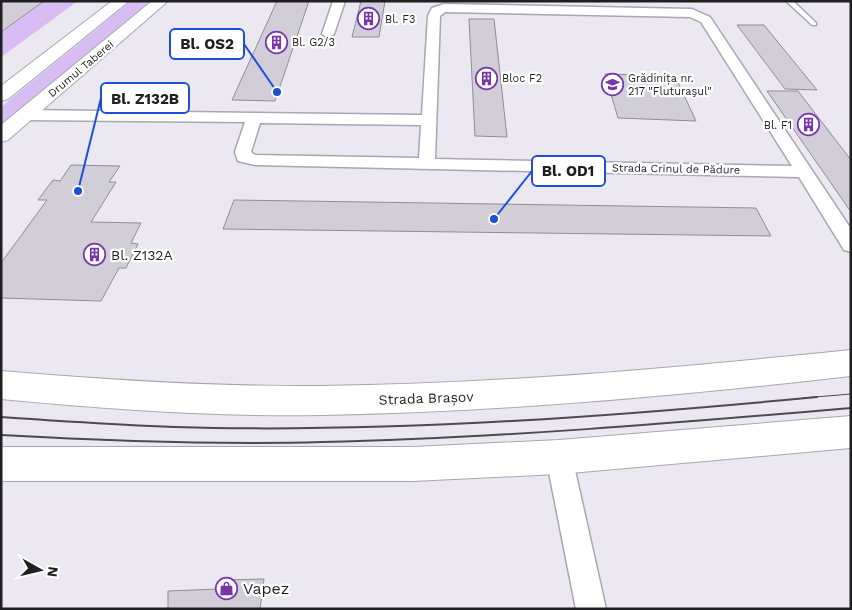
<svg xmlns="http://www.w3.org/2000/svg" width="852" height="610" viewBox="0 0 852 610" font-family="'Work Sans',sans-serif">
<rect width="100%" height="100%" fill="#ece8f1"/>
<!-- green -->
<g fill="#d7bdf3">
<path d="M1,1H78L1,57Z"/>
<path d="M131,1H150L1,126V107Z"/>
</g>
<!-- building -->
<g fill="#d2ced7" stroke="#908d95">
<path d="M1,1H44L1,32Z"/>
<path d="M277,1H309L275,101L232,100Z"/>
<path d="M361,1H385L379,37H352Z"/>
<path d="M469,19H494L507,137L475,136Z"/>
<path d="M737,25H764L817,90L785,89Z"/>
<path d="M605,74L675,76L696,121L618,118Z"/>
<path d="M767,91H798L851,160V212Z"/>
<path d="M71,165L120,166L109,182H116L91,222L141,223L131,243L138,244L126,268H119L101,301L1,298V263L47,200H38L53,180L60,181Z"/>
<path d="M234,200L756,208L771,236L223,229Z"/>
<path d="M264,579L260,609H168V591L219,589L221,580Z"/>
</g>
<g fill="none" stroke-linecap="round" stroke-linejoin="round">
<defs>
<path id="lane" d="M786,1H793L816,23V25H812Z"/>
<g id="street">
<path d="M333,1H345L334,34L328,38L322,34Z"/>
<path d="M444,4L692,9L710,17L851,229V252L844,250L799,177L255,165L238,161L235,152L245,122L26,120L21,118L18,115L21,112L26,110L422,115L428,16L432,8ZM445,12L690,17L701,22L792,166L435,159L440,16ZM260,123L421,125L419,158L255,155L251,152Z"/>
<path d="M559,444L568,448L572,457L606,609H576L546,457L550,448Z"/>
</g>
<g id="secondary">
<path d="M112,1H129L8,99L1,101V86Z"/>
<path d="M152,1H168L8,140L1,142V125Z"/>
<path d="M851,350V376C675,396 499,412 322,415C214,417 108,409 1,399V371C108,380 215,387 322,386C499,384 675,368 851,350Z"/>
<path d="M851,416V448L559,474L413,481H1V447H413L559,440Z"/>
</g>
</defs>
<!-- lane casing -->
<use href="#lane" stroke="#aaa6af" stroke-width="3"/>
<!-- street casing -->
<use href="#street" stroke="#aaa6af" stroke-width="3"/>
<!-- secondary casing -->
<use href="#secondary" stroke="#aaa6af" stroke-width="2"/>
<!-- lane -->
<use href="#lane" fill="#fff" fill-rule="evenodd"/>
<!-- street -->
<use href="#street" fill="#fff" fill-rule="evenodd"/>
<!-- secondary -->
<use href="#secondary" fill="#fff" fill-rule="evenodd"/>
<!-- tram-far1 -->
<path stroke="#4c4b4f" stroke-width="1" d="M803,398L851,394"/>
<!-- tram -->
<g stroke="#4c4b4f" stroke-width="2">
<path d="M1,417C72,422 143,427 214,428C416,431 617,416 817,397"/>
<path d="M1,435C108,441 215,445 322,442C499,438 675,423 851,408"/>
</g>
</g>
<!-- icons -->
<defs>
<symbol id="building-ring" viewBox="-11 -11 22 22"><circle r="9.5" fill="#fff" stroke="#7836aa" stroke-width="1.5"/><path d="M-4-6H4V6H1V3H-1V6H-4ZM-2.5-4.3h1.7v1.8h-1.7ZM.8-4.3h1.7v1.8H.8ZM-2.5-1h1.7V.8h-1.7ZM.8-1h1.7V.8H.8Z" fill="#7836aa"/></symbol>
<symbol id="school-ring" viewBox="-11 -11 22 22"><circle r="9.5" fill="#fff" stroke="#7836aa" stroke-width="1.5"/><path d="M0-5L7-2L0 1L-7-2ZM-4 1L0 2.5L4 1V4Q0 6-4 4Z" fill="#7836aa"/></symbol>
<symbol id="shop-ring" viewBox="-11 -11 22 22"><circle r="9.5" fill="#fff" stroke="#7836aa" stroke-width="1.5"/><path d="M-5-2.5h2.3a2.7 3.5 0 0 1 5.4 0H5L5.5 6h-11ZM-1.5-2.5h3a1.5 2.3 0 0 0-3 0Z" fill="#7836aa"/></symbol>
</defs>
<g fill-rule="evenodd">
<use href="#building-ring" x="356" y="6" width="25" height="25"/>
<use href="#building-ring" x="264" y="30" width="25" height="25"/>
<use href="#building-ring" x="474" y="66" width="25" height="25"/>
<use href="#school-ring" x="600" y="72" width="25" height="25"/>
<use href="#building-ring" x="796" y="112" width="25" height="25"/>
<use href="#building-ring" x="82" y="242" width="25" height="25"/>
<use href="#shop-ring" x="214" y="576" width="25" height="25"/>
</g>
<g text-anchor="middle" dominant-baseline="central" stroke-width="4.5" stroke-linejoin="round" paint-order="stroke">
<!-- far-poi labels -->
<g font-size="11" fill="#1f1e21" stroke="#fff" text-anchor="start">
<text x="385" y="19">Bl. F3</text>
<text x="292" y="42">Bl. G2/3</text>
<text x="502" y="78">Bloc F2</text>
<text x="628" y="78">Grădinița nr.<tspan x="628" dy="13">217 "Fluturaşul"</tspan></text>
<text x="792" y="125" text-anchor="end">Bl. F1</text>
</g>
<!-- far-street labels -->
<g font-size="11" fill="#1f1e21" stroke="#fff">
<text transform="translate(81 69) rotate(-40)">Drumul Taberei</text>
<text transform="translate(676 169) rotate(1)">Strada Crinul de Pădure</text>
</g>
<!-- poi labels -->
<g font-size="14" fill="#1f1e21" stroke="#fff" text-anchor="start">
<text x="111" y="255">Bl. Z132A</text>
</g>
<!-- street labels -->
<g font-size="14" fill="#1f1e21" stroke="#fff">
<text transform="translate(426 398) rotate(-2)">Strada Brașov</text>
</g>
<!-- near-poi labels -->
<g font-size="16" fill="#1f1e21" stroke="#fff" text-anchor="start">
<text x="243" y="588">Vapez</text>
</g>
</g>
<!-- callouts -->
<path fill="none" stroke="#1d4ed8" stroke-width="2" d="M277 92L244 44M78 191L101 98M494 219L532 171"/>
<g fill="#1d4ed8" stroke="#fff" stroke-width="2">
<circle cx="277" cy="92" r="5"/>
<circle cx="78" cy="191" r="5"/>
<circle cx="494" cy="219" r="5"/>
</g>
<g fill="#fff" stroke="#1d4ed8" stroke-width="2">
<rect x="170" y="29" width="74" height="30" rx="5"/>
<rect x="101" y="83" width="88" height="30" rx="5"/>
<rect x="532" y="156" width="73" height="30" rx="5"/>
</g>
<g font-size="15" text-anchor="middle" font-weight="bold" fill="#1f1e21">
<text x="207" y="49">Bl. OS2</text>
<text x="145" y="104">Bl. Z132B</text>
<text x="568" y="176">Bl. OD1</text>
</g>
<!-- border -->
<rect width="852" height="610" fill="none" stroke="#1f1e21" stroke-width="5"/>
<!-- north arrow -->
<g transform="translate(40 570) rotate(98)" stroke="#ffffff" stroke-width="4" paint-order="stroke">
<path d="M0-4L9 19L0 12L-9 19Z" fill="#1f1e21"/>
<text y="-8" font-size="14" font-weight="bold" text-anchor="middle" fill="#1f1e21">N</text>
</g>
</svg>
